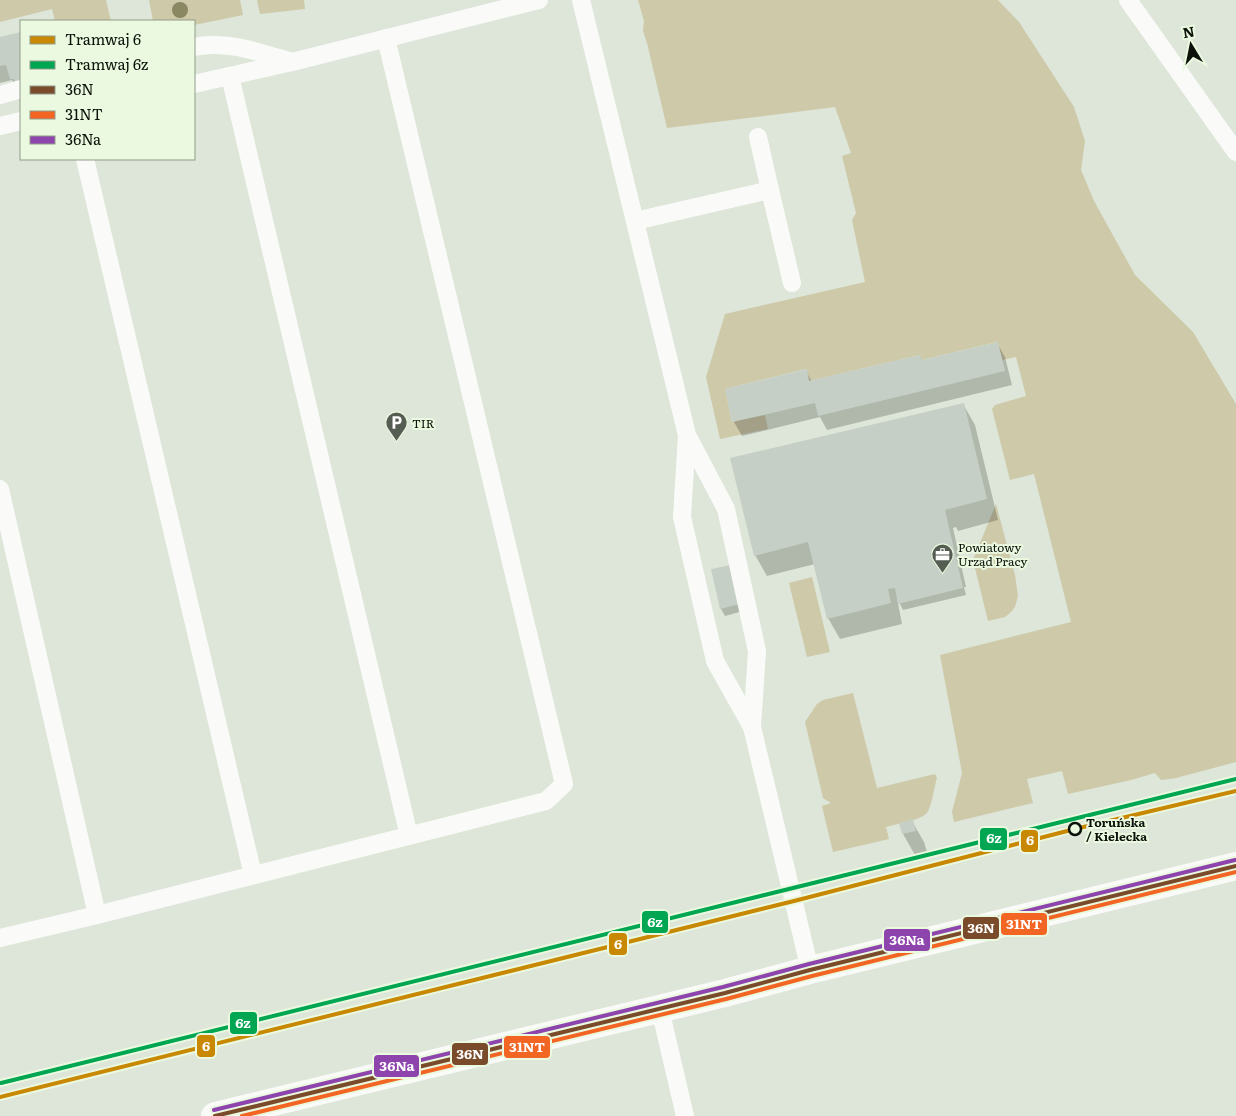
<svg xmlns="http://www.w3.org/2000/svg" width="1236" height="1116" viewBox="0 0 1236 1116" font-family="Literata,serif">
<rect width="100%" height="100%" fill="#dde6d8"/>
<!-- green -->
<g fill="#cdc9a9">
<path d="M0,0H106L111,21H55L52,9L0,22Z"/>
<path d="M149,0H240L243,15L194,25V21H153Z"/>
<path d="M257,0H304L305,9L260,14Z"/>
<path d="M638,0H998L1019,22L1074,107L1085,141L1081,170L1094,201L1135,275L1193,332L1236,404V762L1176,778L1161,780L1155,773L1131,780L1068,794L1062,771L1027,779L1033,803L954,822L952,812L962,773L940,655L1071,622L1034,474L1010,480L992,409L995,405L1026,396L1016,357L1002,360L997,342L922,360L920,355L809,381L806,369L725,389L732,422L765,415L768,429L720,439L706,377L725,314L865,282L852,220L856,213L842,156L851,153L835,107L667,128L647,43L643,31L644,21Z"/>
<path d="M996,504L1015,575L1018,596L1015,607L1011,612L1005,617L988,621L973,560Z"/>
<path d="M812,577L830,652L807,657L789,583Z"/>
<path d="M853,693L877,788L935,774L937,778C934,787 932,806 927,813C921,820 896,824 886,827L889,839L833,852L822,806L831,803L823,798L805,722L817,704L823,700Z"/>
</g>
<!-- shadow -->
<g fill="#0003">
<path d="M21,33V75L13,77V79L21,78V103L18,91L12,80L0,83V38Z"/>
<path d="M997,343L1005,357L1012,385L827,430L820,417L742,436L734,422L726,390L806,371L812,382L920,356L923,361Z"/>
<path d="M963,404L975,425L998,520L958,531L956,527L953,528L966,587H964L966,595L903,610L897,598L902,624L840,639L828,618L815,564L767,576L755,555Z"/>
<path d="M712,570L743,611L725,616L721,609Z"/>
<path d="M912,821L924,842L927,852L915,855L903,834Z"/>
</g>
<!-- building -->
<g fill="#c6cfc5">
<path d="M21,32V106L14,79H10L6,65L0,66V37Z"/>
<path d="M998,342L1005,371L818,416L815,403L732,422L725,389L807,369L809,381L920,355L922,360Z"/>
<path d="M964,403L987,499L945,510L963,588L898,604L895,588L888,589L891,603L827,619L808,542L754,556L730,458Z"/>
<path d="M731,565L740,604L720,609L711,569Z"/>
<path d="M913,819L916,831L902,834L899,823Z"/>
</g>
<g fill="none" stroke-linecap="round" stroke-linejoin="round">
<!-- lane -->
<g stroke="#fafbf9" stroke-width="18">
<path d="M581,0L687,435L726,509L757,651L752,727"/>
<path d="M1128,0L1236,152"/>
<path d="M194,47C226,40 258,52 289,61"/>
<path d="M230,76L409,836"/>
<path d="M194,84L292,62L539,0"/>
<path d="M0,95L21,89"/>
<path d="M0,126L21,121"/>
<path d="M85,159L253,875"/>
<path d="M770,190L792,283"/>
<path d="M635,221L770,190L758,137"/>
<path d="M687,435L682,517L715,661L752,727L810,970"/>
<path d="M0,489L97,915"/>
<path d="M0,938L97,915L546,801L564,784L386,38"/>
<path d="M660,1009L685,1116"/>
</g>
<!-- secondary -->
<path stroke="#fafbf9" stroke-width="28" d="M215,1116L725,993L810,970L1236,866"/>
<defs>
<path id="bus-1" d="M215,1116L725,993L810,970L1236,866"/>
<path id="bus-2" d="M242,1116L726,999L812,976L1236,872"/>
<path id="bus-3" d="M214,1110L723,987L809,964L1235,860"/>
</defs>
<!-- bus-1 casing -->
<use href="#bus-1" stroke="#eaf9df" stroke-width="8"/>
<!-- bus-2 casing -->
<use href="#bus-2" stroke="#eaf9df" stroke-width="8"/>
<!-- bus-3 casing -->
<use href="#bus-3" stroke="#eaf9df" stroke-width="8"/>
<!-- bus-1 -->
<use href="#bus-1" stroke="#7a4b2a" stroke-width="4"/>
<!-- bus-2 -->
<use href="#bus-2" stroke="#f26522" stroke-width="4"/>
<!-- bus-3 -->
<use href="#bus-3" stroke="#8e44ad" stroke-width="4"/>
<defs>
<path id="tram-1" d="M0,1097L794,901L1075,829L1236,791"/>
<path id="tram-2" d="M1,1083L1236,779"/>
</defs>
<!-- tram-1 casing -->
<use href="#tram-1" stroke="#eaf9df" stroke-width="8"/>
<!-- tram-2 casing -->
<use href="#tram-2" stroke="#eaf9df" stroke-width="8"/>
<!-- tram-1 -->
<use href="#tram-1" stroke="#c88802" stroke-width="4"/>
<!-- tram-2 -->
<use href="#tram-2" stroke="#00a651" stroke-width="4"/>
</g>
<!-- trees -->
<circle fill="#8a8763" cx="180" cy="10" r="8"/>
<!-- icons -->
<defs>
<symbol id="parking-pin" viewBox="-11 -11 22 30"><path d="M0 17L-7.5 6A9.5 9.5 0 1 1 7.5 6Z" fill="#555c51" stroke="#eaf9df"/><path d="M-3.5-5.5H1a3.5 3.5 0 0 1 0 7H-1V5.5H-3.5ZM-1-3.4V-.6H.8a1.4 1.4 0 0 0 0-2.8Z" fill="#fff"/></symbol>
<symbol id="office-pin" viewBox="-11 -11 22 30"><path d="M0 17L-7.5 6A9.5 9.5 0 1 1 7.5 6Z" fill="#555c51" stroke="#eaf9df"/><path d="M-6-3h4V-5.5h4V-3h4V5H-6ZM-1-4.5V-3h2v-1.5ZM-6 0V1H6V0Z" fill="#fff"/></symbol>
</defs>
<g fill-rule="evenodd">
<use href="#parking-pin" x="384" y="410" width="25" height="34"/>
<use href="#office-pin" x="930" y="542" width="25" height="34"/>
</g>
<!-- markers -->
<circle fill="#eaf9df" stroke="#0c1109" stroke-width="2.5" cx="1075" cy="829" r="6"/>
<g text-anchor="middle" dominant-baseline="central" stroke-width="4" stroke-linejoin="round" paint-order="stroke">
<!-- poi labels -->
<g font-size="12" fill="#0c1109" stroke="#eaf9df" text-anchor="start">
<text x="412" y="423">TIR</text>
<text x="958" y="547">Powiatowy<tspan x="958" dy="14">Urząd Pracy</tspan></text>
</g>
<!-- stop labels -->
<g font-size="12" font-weight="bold" fill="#0c1109" stroke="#eaf9df" text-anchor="start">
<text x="1086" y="822">Toruńska<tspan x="1086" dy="14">/ Kielecka</tspan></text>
</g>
</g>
<g stroke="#eaf9df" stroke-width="2">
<rect x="979" y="827" width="29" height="24" rx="5" fill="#00a651"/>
<rect x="1020" y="829" width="19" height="24" rx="5" fill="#c88802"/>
<rect x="641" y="910" width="28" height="24" rx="5" fill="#00a651"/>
<rect x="1000" y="912" width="48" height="24" rx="5" fill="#f26522"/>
<rect x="962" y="916" width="38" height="24" rx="5" fill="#7a4b2a"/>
<rect x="883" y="928" width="48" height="24" rx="5" fill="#8e44ad"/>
<rect x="608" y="932" width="20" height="24" rx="5" fill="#c88802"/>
<rect x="229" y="1011" width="29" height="24" rx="5" fill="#00a651"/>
<rect x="196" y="1034" width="20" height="24" rx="5" fill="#c88802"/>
<rect x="503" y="1035" width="48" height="24" rx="5" fill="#f26522"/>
<rect x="451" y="1042" width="38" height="24" rx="5" fill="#7a4b2a"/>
<rect x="373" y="1054" width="47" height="24" rx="5" fill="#8e44ad"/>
</g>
<g font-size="14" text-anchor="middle" font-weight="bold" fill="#fff">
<text x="994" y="843">6z</text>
<text x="1030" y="845">6</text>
<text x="655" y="927">6z</text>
<text x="1024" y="929">31NT</text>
<text x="981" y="933">36N</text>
<text x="907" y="945">36Na</text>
<text x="618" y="949">6</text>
<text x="243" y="1028">6z</text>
<text x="206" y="1051">6</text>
<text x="527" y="1052">31NT</text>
<text x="470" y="1059">36N</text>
<text x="397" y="1071">36Na</text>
</g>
<!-- legend -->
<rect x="20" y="20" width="175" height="140" fill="#eaf9df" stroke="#919c89"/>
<rect x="30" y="36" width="25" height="8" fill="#c88802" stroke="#919c89"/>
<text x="65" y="45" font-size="15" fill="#0c1109">Tramwaj 6</text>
<rect x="30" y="61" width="25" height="8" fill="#00a651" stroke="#919c89"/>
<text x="65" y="70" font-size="15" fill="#0c1109">Tramwaj 6z</text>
<rect x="30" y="86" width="25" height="8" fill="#7a4b2a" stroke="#919c89"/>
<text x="65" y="95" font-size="15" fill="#0c1109">36N</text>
<rect x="30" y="111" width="25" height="8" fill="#f26522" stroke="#919c89"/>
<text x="65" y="120" font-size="15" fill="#0c1109">31NT</text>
<rect x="30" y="136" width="25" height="8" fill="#8e44ad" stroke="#919c89"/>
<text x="65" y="145" font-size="15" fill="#0c1109">36Na</text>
<!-- north arrow -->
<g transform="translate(1191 45) rotate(350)" stroke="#eaf9df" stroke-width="4" paint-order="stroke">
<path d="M0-4L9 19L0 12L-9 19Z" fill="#0c1109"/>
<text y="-8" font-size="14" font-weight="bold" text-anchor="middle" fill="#0c1109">N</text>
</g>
</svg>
